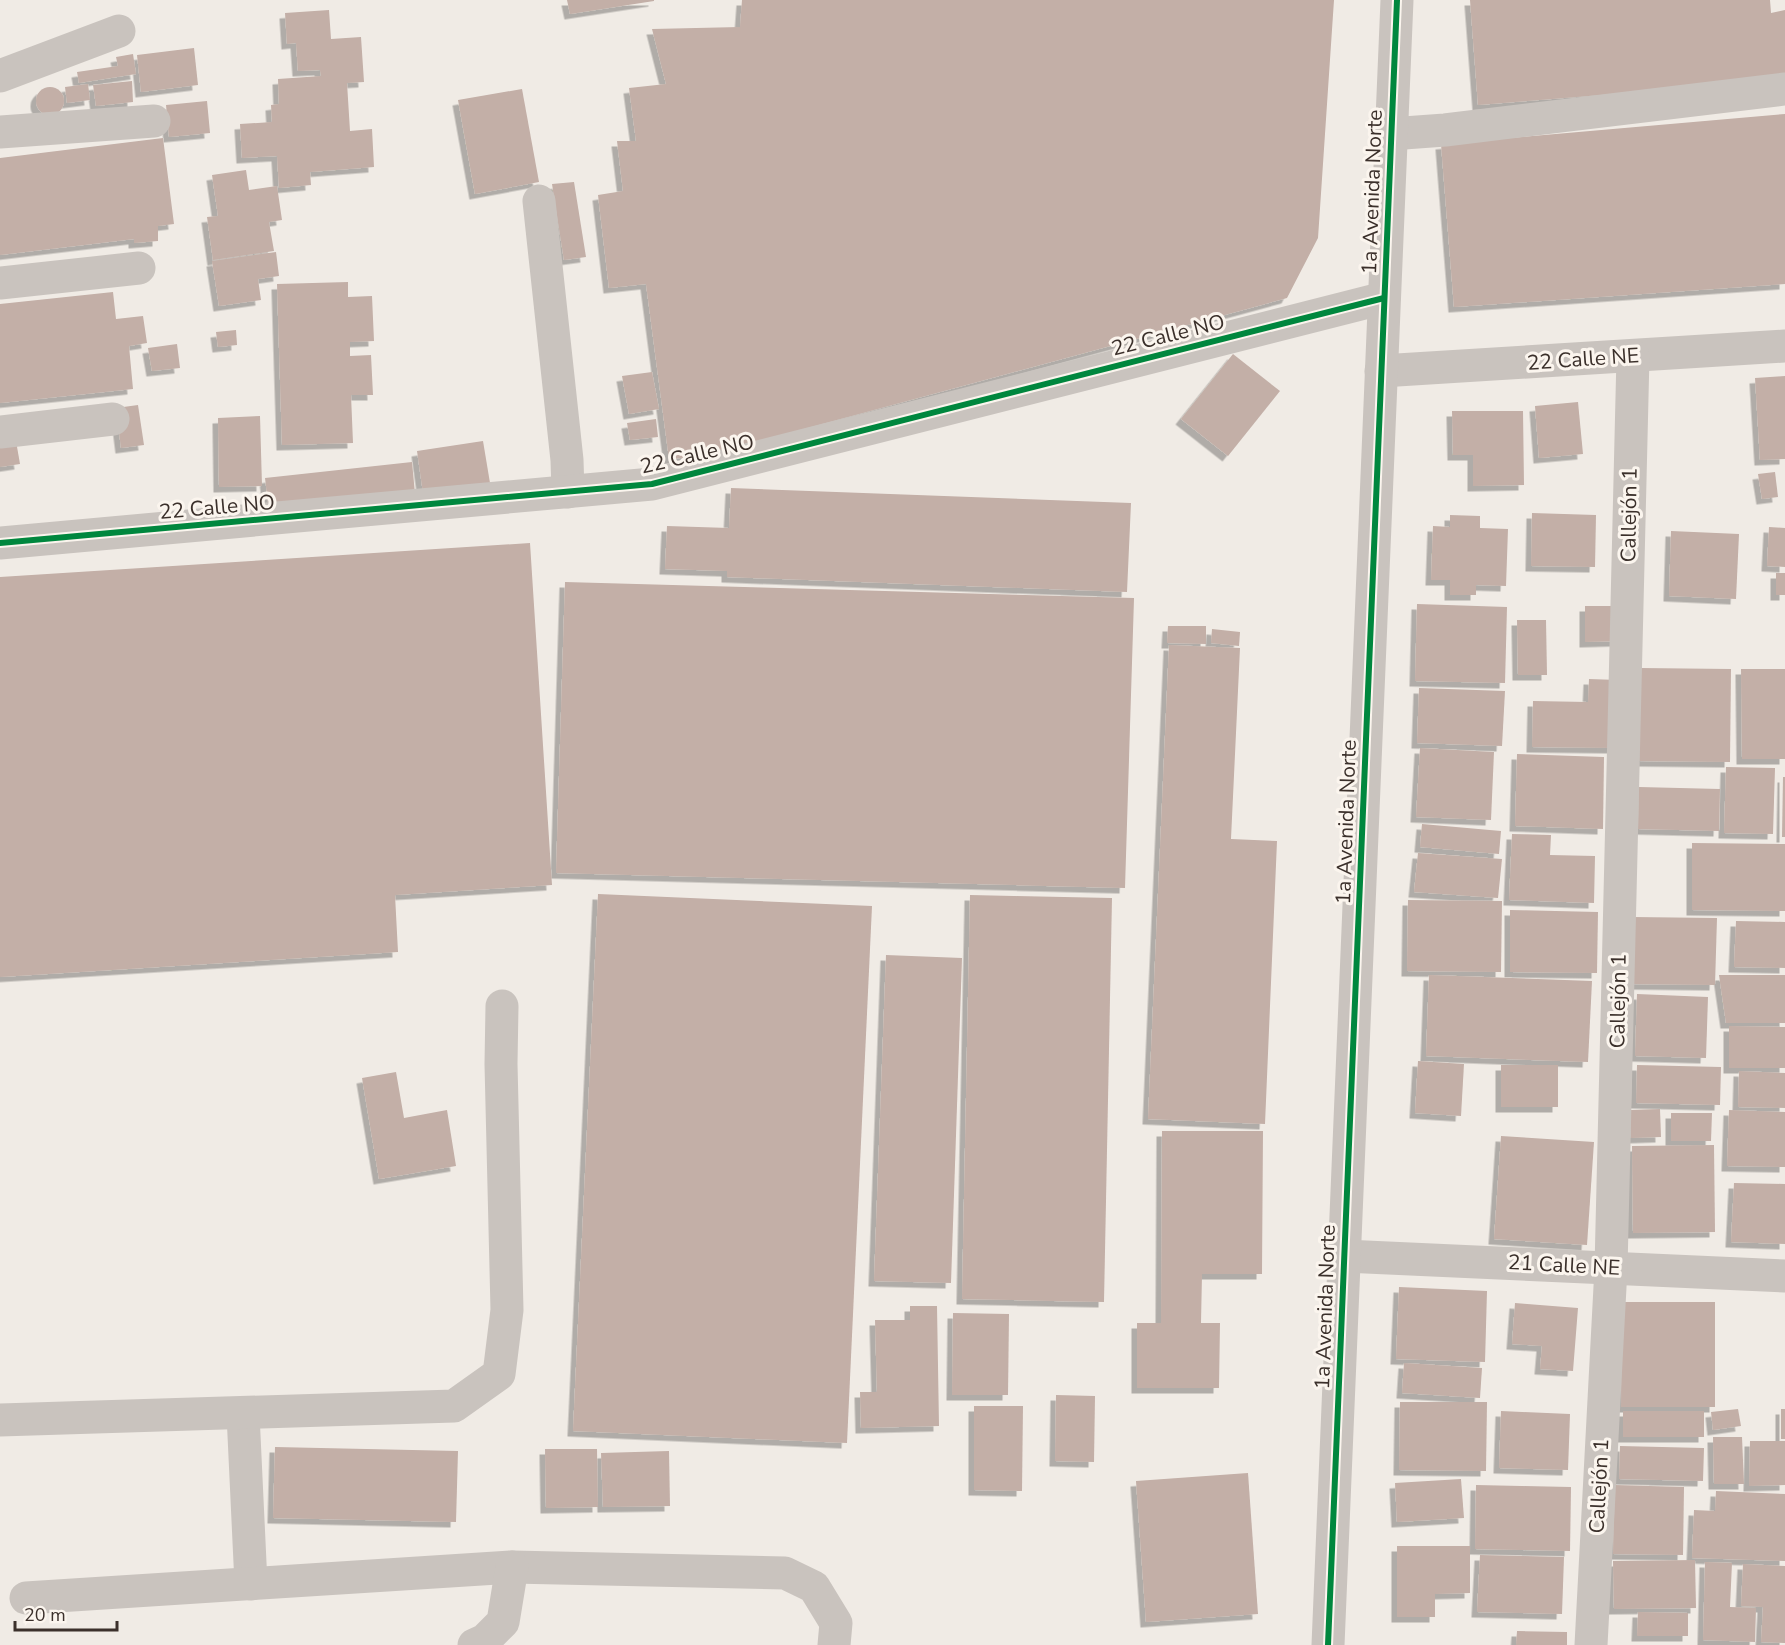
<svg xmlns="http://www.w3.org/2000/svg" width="1785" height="1645" viewBox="0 0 1785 1645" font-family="'Nunito Sans',sans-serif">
<defs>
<filter id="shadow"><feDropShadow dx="-5.5" dy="5.5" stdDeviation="0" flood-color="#0004"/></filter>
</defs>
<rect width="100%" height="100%" fill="#f0ebe5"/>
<!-- building -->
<g fill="#c3afa7" filter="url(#shadow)">
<path d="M567,0H654V1L570,14Z"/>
<path d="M742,0H1334L1318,238L1287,298L704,456L669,459L646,284L609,288L598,195L623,191L617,141H636L629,88L666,84L652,29L740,27Z"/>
<path d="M1470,0H1770L1771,13L1785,10V80L1478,105Z"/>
<path d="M329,10L331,39L361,37L364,82L347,83L350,131L372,129L374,167L310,172L311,185L279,188L277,156L242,158L240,124L272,122L271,105L279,104L278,79L321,76L320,70L298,71L296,43L287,44L285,13Z"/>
<path d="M194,48L198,85L141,92L137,55Z"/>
<path d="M133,54L136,74L79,83L77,72L118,66L116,57Z"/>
<path d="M132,81L133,102L96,106L93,85Z"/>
<path d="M88,84L90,100L67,103L65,87Z"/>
<circle cx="50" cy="101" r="14"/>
<path d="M522,89L539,182L475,194L458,100Z"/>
<path d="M207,101L210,133L169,137L166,105Z"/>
<path d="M1785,114V284L1454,307L1441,144Z"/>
<path d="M163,138L174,224L158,226V241L134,243V239L0,255V158Z"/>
<path d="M246,170L249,190L277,186L282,220L269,222L274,251L213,260L207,217L218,216L212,175Z"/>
<path d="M574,182L586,257L564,260L552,184Z"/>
<path d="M276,252L279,276L258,279L261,300L219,306L212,261Z"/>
<path d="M348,282V297L372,296L374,341L350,342V356L371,355L373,395H351L353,443L282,445L277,284Z"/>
<path d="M113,292L116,319L143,316L147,343L129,346L133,389L0,403V304Z"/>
<path d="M236,330L237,345L218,347L216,332Z"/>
<path d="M177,344L180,368L152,371L148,348Z"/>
<path d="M1233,354L1280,391L1228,456L1181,419Z"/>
<path d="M652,372L659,409L629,414L622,376Z"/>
<path d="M1785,376V459L1760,460L1755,378Z"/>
<path d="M1578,402L1583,454L1539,458L1535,406Z"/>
<path d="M138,405L144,445L121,448L116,408Z"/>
<path d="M1452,411H1523L1524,485L1473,486V455H1453Z"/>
<path d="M260,416L262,486L219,487L218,418Z"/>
<path d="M656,419L658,437L630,440L627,423Z"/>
<path d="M16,441L20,464L0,467V443Z"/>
<path d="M483,441L490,483L423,493L417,451Z"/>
<path d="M412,462L415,494L269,510L265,478Z"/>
<path d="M1775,472L1778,497L1762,499L1758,474Z"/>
<path d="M731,488L1131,503L1127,592L727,577V571L665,569L667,526L729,528Z"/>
<path d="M1532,513L1596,515L1595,567L1531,566Z"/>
<path d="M1450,515L1480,516V528L1508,529L1506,586L1476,585V595H1450V580H1431L1433,526L1450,527Z"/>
<path d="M1769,527L1785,528V567L1767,566Z"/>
<path d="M1671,531L1739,534L1736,599L1669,596Z"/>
<path d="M530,543L552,885L395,895L398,952L0,977V577Z"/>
<rect x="1776" y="573" width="9" height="22"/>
<path d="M565,582L1134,598L1125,888L556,873Z"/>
<path d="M1417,604L1507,607L1505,683L1415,681Z"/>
<path d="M1585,606H1618V641L1585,642Z"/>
<path d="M1517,620H1546L1547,675H1518Z"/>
<path d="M1168,626H1206V644L1167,643Z"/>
<path d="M1212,629L1240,632L1239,646L1211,643Z"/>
<path d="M1169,645L1240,648L1231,839L1277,841L1265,1124L1148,1119Z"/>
<path d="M1640,668L1731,669L1730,762L1639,761Z"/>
<path d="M1741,669H1785V759H1742Z"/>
<path d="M1589,679L1618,680L1616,748L1532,747L1533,701L1588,702Z"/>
<path d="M1419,688L1505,691L1502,746L1417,743Z"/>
<path d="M1420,748L1494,752L1491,820L1416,817Z"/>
<path d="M1517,754L1604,757L1603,829L1515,826Z"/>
<path d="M1726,767L1775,768L1773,834L1724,833Z"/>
<path d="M1783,777H1785V837H1782Z"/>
<path d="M1639,787L1720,789L1719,831L1638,829Z"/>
<path d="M1422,824L1501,831L1499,854L1420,847Z"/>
<path d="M1512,834L1551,835L1550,855L1595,856L1594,903L1509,900Z"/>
<path d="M1692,843L1785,844V911L1692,910Z"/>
<path d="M1418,853L1502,859L1498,898L1414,892Z"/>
<path d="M598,894L872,906L847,1443L573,1431Z"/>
<path d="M970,895L1112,898L1104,1302L962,1299Z"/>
<path d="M1408,900L1502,901L1501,972L1407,971Z"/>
<path d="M1510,910L1598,912L1597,973L1510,972Z"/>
<path d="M1632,917L1717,918L1715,985L1630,984Z"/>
<path d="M1736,921L1785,922V968L1734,967Z"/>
<path d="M886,955L962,958L951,1283L874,1281Z"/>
<path d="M1429,975L1592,981L1588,1062L1426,1056Z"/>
<path d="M1719,975H1785V1023H1726Z"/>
<path d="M1637,994L1708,997L1706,1058L1635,1056Z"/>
<path d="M1729,1026L1785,1027V1068H1729Z"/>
<path d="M1418,1061L1464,1064L1461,1116L1415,1113Z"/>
<rect x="1501" y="1065" width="57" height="42"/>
<path d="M1637,1065L1721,1067L1720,1105L1636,1103Z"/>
<path d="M1739,1071L1785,1073V1108L1738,1107Z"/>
<path d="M396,1072L404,1118L447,1110L456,1166L379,1179L362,1078Z"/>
<path d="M1660,1109L1661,1137L1631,1138L1630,1110Z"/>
<path d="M1729,1110L1785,1112V1167L1727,1166Z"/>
<path d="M1671,1113H1712L1711,1141H1671Z"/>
<path d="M1162,1131H1263L1262,1274H1202L1201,1323H1220L1219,1388H1137V1323H1161Z"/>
<path d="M1501,1136L1594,1142L1587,1245L1494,1239Z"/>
<path d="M1714,1145L1715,1232L1633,1233L1632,1146Z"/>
<path d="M1734,1183L1785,1184V1244L1731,1242Z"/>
<path d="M1399,1287L1487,1291L1485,1362L1396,1359Z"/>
<path d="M1622,1302H1715V1407H1621Z"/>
<path d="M1515,1303L1578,1308L1573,1371L1540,1369L1542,1346L1512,1344Z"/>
<path d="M910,1306H937L939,1426L861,1428L860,1392H877L875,1320H910Z"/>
<path d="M953,1313L1009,1314L1008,1395H952Z"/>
<path d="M1404,1363L1482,1368L1480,1398L1402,1393Z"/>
<path d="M1056,1395L1095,1396L1094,1462L1055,1461Z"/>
<path d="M1400,1402H1487L1486,1471L1399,1470Z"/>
<path d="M974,1406H1023L1022,1491L974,1490Z"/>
<path d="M1738,1409L1741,1426L1713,1430L1711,1412Z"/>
<rect x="1781" y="1409" width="4" height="30"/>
<path d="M1501,1411L1570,1414L1568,1470L1499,1468Z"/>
<rect x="1623" y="1411" width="81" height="26"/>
<path d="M1713,1437H1742L1744,1484H1714Z"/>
<path d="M1750,1441H1785V1485L1749,1486Z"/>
<path d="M1620,1446L1704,1448L1703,1481L1619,1479Z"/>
<path d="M275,1447L458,1451L456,1522L273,1518Z"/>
<path d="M545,1449H597L598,1507L546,1508Z"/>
<path d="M669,1451L670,1506L603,1507L601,1453Z"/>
<path d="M1248,1473L1258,1614L1146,1622L1136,1481Z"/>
<path d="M1461,1479L1464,1518L1397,1522L1395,1483Z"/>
<path d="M1476,1485L1571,1487L1570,1551L1475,1549Z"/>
<path d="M1615,1485L1684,1487L1683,1555L1613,1554Z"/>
<path d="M1716,1491L1785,1494V1561L1692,1558L1694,1510L1715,1511Z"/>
<path d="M1397,1546H1470V1593L1435,1594V1617H1397Z"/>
<path d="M1480,1555L1564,1557L1562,1614L1477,1612Z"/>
<path d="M1695,1560L1696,1608L1614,1609L1613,1561Z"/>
<path d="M1705,1562L1732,1563L1730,1607L1756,1608L1755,1642L1703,1640Z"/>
<path d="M1743,1564L1785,1566V1643L1761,1642L1763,1607L1741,1606Z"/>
<path d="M1638,1612L1688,1613V1636H1637Z"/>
<path d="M1517,1631L1567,1632V1645H1516Z"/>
</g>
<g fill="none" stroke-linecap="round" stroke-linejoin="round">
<!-- minor -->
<g stroke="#c9c3be" stroke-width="33">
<path d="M0,76L119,31"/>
<path d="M0,132L154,121"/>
<path d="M1390,134L1445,130L1785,89"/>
<path d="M539,201L567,460L568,492"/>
<path d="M0,283L139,268"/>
<path d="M1381,371L1785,346"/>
<path d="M0,432L113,419"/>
<path d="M0,543L652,484L1384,298"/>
<path d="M1344,1256L1785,1276"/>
<path d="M243,1414L251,1584"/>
<path d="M0,1420L454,1406L499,1374L507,1310L501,1064L502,1006"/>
<path d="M26,1598L512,1567L785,1573L814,1587L836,1623L834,1645"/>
<path d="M474,1645L485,1640L503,1622L512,1567"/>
<path d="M1328,1645L1397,0"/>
<path d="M1591,1645L1611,1268L1633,356"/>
</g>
<defs>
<g id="cycleway">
<path d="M0,543L652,484L1384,298"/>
<path d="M1328,1645L1397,0"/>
</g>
</defs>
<!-- cycleway casing -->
<use href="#cycleway" stroke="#fbf5ee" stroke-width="10"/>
<!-- cycleway -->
<use href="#cycleway" stroke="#00873e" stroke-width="6"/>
</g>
<g text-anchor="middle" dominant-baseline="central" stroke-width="6" stroke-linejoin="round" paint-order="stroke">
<!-- street labels -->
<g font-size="21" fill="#3b302b" stroke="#fbf5ee">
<text transform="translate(1372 192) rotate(-88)">1a Avenida Norte</text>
<text transform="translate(1168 335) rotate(-14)">22 Calle NO</text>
<text transform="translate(1583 359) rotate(-4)">22 Calle NE</text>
<text transform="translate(697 454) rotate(-13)">22 Calle NO</text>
<text transform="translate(217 507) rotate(-5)">22 Calle NO</text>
<text transform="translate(1629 515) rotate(-89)">Callejón 1</text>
<text transform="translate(1346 822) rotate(-88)">1a Avenida Norte</text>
<text transform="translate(1618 1001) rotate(-89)">Callejón 1</text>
<text transform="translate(1564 1265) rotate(3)">21 Calle NE</text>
<text transform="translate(1325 1307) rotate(-88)">1a Avenida Norte</text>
<text transform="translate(1599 1486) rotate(-87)">Callejón 1</text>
</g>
</g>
<!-- scale -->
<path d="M15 1621v9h102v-9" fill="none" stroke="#3b302b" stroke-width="3"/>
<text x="24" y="1621" font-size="18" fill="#3b302b" stroke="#fbf5ee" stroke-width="4.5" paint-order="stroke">20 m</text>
</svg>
